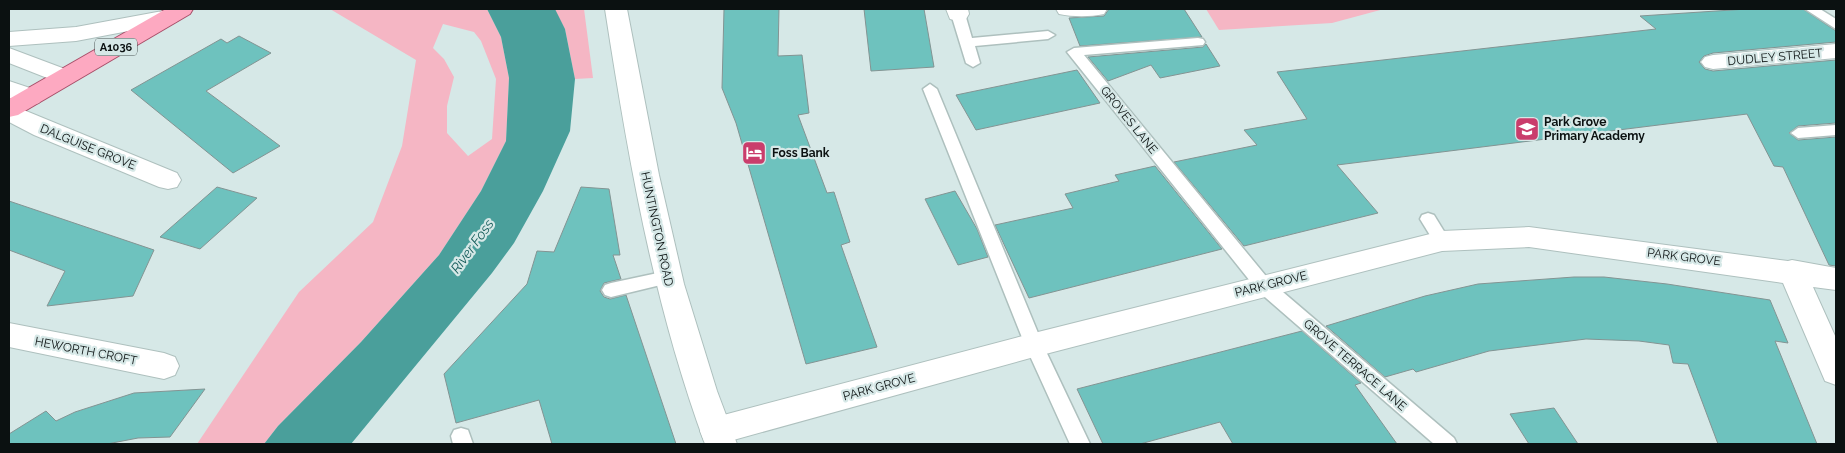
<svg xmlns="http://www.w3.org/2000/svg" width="1845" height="453" viewBox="0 0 1845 453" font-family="Raleway,sans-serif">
<rect width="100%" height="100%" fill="#d6e8e7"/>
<!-- green -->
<g fill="#f5b6c4" fill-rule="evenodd">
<path d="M330,9H487L501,37L509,78L506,141L481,191L439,255L361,342L278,426L264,444H197L299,292L373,222L402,146L416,60ZM443,24L474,32L481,41L496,79L492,139L468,156L447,133V106L454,77L444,59L433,48Z"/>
<path d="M554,9H584L593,78L575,79L565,29Z"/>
<path d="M1206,9H1384L1332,23L1219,30Z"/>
</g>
<!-- water -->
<path fill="#4a9f9b" d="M487,9H555L565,29L575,79L570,131L543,191L514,243L492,273L351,444H264L278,426L361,342L439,255L481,191L506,141L509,78L501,37Z"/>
<!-- building -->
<g fill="#6ec2be" stroke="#839493">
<path d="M724,9H779L778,56L802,55L809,113L798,115L827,193L834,192L850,242L841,245L877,347L806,364L736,123L722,88Z"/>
<path d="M864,9H924L934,67L871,71Z"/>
<path d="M1109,9H1184L1202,37L1080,46L1069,18L1104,16Z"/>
<path d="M1747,9H1803L1836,31V42L1713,53L1704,56L1699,62L1705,69L1713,71L1836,60V123L1798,126L1789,133L1798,140L1836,137V266L1829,265L1783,167L1774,166L1747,114L1337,165L1378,213L1244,246L1174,162L1257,145L1244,130L1307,119L1277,72L1656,29L1640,16Z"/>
<path d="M239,36L271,53L206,91L280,146L233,173L131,90L221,39L227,43Z"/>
<path d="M1206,44L1220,66L1160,78L1151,65L1108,81L1088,57L1203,47Z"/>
<path d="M1077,70L1100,103L976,130L956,95Z"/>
<path d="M1155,166L1222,249L1029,298L995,225L1073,208L1065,194L1119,181L1115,175Z"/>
<path d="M217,187L257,198L200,249L160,237Z"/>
<path d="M581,187L609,189L620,255H613L621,279L604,283L600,291L604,297L610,299L626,295L676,444H552L539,400L456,423L444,374L527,284L537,251L554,252Z"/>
<path d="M955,191L977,229L988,257L958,265L925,199Z"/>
<path d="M9,201L154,250L133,296L47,306L65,271L9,250Z"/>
<path d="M1574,277H1604L1667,284L1770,300L1788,343L1775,341L1817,444H1718L1688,364L1673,363L1669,345L1639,341L1586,339L1489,351L1416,372L1413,369L1385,377L1326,326L1425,296L1478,284Z"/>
<path d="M1302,331L1361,383L1355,385L1397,444H1233L1220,422L1140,444H1103L1077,389Z"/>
<path d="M205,389L170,437L138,438L107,444H9V434L46,411L56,421L75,412L134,393Z"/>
<path d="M1554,408L1578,444H1529L1510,414Z"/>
</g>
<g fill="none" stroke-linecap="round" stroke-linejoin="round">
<defs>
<g id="service">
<path d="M1805,9H1820L1836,19V29Z"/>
<path d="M958,10L965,14L972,38L1048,31L1055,35L1048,39L975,46L980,63L973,67L966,63L951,14Z"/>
<path d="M1198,38L1203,39L1205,42L1203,45L1084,55L1270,281L1454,438L1457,444H1434L1258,291L1067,52L1074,48Z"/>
<path d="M930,84L937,89L1043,345L1090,444H1070L1025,345L923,89Z"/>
<path d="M1836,125V135L1798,138L1791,133L1798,128Z"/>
<path d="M1428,213L1434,215L1450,241L1448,245L1442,247L1436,245L1420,219L1422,215Z"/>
<path d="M667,271L673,272L675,277L673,282L611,297L605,295L602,290L605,285L611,283Z"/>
<path d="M461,428L468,430L473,444H453L451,436L454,430Z"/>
</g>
<g id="minor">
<path d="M946,9H968L969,14L966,19L958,21L950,19Z"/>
<path d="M1056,9H1107L1104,14C1090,17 1073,17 1059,14Z"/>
<path d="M1836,44V58L1713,69L1705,67L1701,62L1705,57L1713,55Z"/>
<path d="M9,104L177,173L181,180L177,187L168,189L159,187L34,135L9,122Z"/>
<path d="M1529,227L1788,261L1792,260L1836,268V290L1813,287L1836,338V385L1825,381L1783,283L1529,247L1442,251L1034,357L719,444L704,441L700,431L704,421L716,417L1034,333L1442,231Z"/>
<path d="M9,323L164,353L175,357L179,366L175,375L164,379L9,347Z"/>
</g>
<g id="tertiary">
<path d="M605,9H627L659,175L684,284L717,391L737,444H705C653,303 628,157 605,9Z"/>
<path d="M168,10L176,12L179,17L176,22L76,41L9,46V32L76,27Z"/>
<path d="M9,48L73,72L77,77L73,82L65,85L9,63Z"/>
<path d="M9,81L39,91L42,97L39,103L30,105L9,98Z"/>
</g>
<path id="primary" d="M166,9H193L190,14L18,115L9,117V99Z"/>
</defs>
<!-- service casing -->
<use href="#service" stroke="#aec0be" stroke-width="3"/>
<!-- minor casing -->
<use href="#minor" stroke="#aec0be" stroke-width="2"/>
<!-- tertiary casing -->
<use href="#tertiary" stroke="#aec0be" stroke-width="2"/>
<!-- primary casing -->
<use href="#primary" stroke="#a74e68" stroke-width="2"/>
<!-- service -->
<use href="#service" fill="#fff" fill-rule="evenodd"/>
<!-- minor -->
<use href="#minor" fill="#fff" fill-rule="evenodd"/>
<!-- tertiary -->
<use href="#tertiary" fill="#fff" fill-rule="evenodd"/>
<!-- primary -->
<use href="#primary" fill="#fda9c1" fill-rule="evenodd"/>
</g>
<!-- icons -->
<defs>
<symbol id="school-square" viewBox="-11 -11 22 22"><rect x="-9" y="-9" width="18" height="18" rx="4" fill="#ca3d6c" stroke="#d6e8e7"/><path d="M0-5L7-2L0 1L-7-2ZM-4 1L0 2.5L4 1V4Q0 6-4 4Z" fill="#fff"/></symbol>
<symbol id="hotel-square" viewBox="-11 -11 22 22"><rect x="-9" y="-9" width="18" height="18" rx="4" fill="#ca3d6c" stroke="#d6e8e7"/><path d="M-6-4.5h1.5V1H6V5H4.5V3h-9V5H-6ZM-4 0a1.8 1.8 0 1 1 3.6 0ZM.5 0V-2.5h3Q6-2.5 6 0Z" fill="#fff"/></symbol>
</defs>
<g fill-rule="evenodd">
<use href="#school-square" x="1513" y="115" width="28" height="28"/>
<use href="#hotel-square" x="740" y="139" width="28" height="28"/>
</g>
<g text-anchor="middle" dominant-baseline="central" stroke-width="4.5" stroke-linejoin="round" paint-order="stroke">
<!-- shield labels -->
<rect fill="#d6e8e7" stroke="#485251" stroke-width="1" x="95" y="38.5" width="42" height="17" rx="4"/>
<g font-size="11" font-weight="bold" fill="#0b1111">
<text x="116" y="47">A1036</text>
</g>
<!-- street labels -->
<g font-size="12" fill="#0b1111" stroke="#d6e8e7">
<text transform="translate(1775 57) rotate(-5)">DUDLEY STREET</text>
<text transform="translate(1129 120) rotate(51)">GROVES LANE</text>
<text transform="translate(88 147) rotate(22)">DALGUISE GROVE</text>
<text transform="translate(657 229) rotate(78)">HUNTINGTON ROAD</text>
<text transform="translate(1684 257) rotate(7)">PARK GROVE</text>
<text transform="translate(1271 284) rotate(-14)">PARK GROVE</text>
<text transform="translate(86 351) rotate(11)">HEWORTH CROFT</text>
<text transform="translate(1355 365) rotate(41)">GROVE TERRACE LANE</text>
<text transform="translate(879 387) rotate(-15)">PARK GROVE</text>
</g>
<!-- poi labels -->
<g font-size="12" font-weight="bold" fill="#0b1111" stroke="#d6e8e7" text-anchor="start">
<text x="1544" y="122">Park Grove<tspan x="1544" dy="14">Primary Academy</tspan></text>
<text x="772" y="153">Foss Bank</text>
</g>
<!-- water labels -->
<g font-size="14" font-style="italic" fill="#155c5a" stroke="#d6e8e7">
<text transform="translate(472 246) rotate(-54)">River Foss</text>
</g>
</g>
<!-- border -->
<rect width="1845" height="453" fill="none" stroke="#0b1111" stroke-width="20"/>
</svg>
